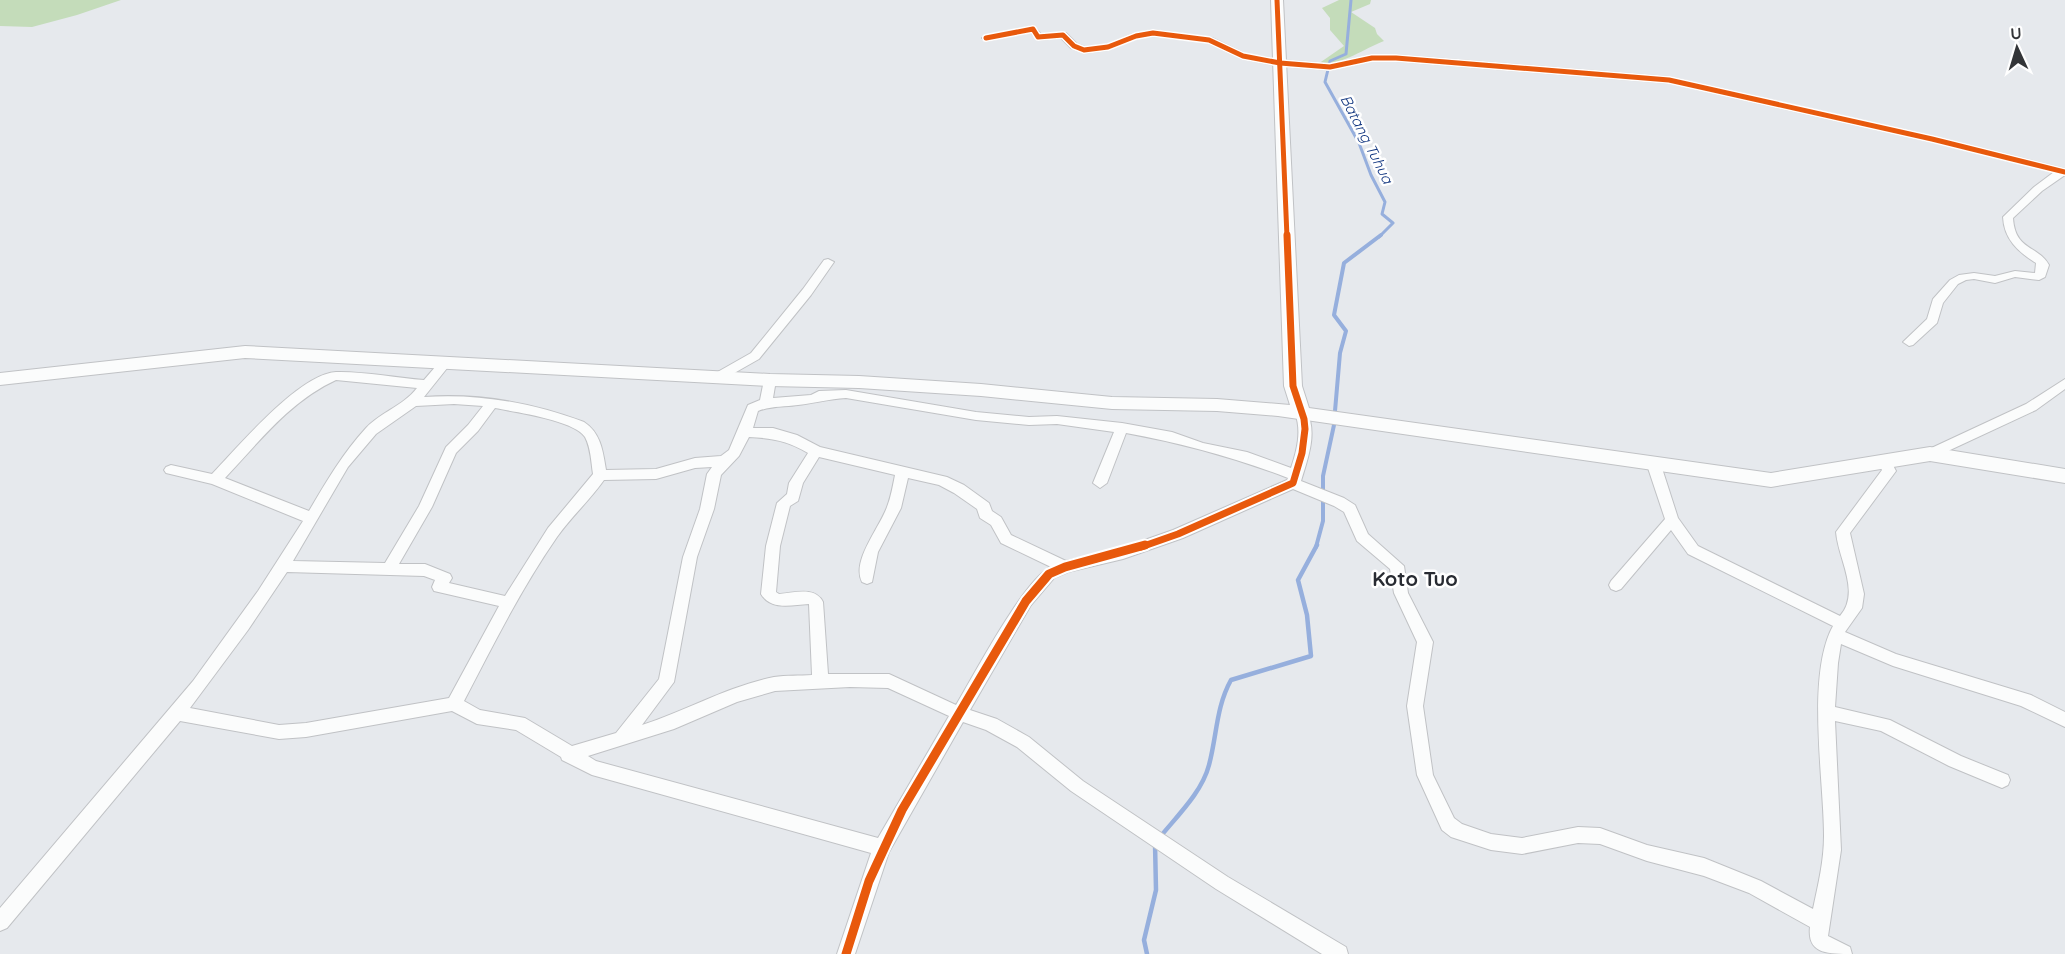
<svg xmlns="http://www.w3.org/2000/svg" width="2065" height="954" viewBox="0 0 2065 954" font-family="Quicksand,sans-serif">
<rect width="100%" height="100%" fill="#e6e9ed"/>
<!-- green -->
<g fill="#c4dcba">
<path d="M0,0H121L77,15L32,27L0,26Z"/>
<path d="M1339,0H1371L1370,4L1351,12L1375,28L1377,34L1384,41C1363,49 1341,66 1318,64L1344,46L1330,30V18L1322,8Z"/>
</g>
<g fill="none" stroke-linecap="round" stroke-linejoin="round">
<!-- stream-far2 -->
<path stroke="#96afdd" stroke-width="3" d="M1351,0L1346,54L1330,61L1325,82L1359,143L1371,175L1385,202L1382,214L1393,223L1379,237"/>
<!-- stream-far1 -->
<g stroke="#96afdd" stroke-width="4">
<path d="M1335,411L1340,353L1346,331L1334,315L1344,263L1381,235"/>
<path d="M1316,547L1323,521V476L1334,425"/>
</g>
<!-- stream -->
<g stroke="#96afdd" stroke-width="4.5">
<path d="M1160,837C1178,815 1202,792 1209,765C1217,735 1216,707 1231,680L1311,656L1307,615L1298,580L1317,545"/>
<path d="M1147,954L1144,940L1156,890L1155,843"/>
</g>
<defs>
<g id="street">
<path d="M1033,26L1041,34L1066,33L1077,44L1085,47L1106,45L1133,34L1153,30L1212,38L1245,54L1280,60L1330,64L1372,55H1396L1669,77L1932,136L2065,169V175L2042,191L2013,218C2015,251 2038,245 2049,265L2045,277L2039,280L2015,277L1995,283L1974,279L1966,280L1958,284L1943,303L1937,323L1913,345L1909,346L1903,342L1927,319L1933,299L1950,280L1959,275L1974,273L1995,276L2015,271L2035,273L2036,263C2018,252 2004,239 2003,217L2034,187L2054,172L1932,142L1669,83L1396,61H1372L1330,70L1280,66L1243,59L1207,42L1153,36L1138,38L1108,50L1084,53L1071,48L1061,38L1038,40L1031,32L986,41L982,38Z"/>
<path d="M828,259L834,262L811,295L759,359L722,380H714L712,377L714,374L751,353L803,289L824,260Z"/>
<path d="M446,358L452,362L424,397C478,393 533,403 584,422C601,433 603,452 606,470L656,469L695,458L721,456L729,450L748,405L760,400L764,380L770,376L776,380L773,398L811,395L819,391L846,390L976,412L1029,417L1057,416L1122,423L1172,432L1203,443L1247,452L1291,468C1297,450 1302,431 1295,413L1296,410H1306C1318,432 1308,458 1301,481L1344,498L1355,505L1368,534L1404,566L1408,593L1433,642L1423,706L1433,775L1454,818L1462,824L1491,834L1522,838L1578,827L1600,828L1647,845L1704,858L1761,881L1813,909C1818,885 1824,861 1824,836C1824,780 1806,675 1833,626L1688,554L1671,530L1621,589L1616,591L1611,589L1609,585L1611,581L1665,519L1646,462L1648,459H1658L1660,462L1678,518L1698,546L1840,616C1861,592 1838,559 1836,532L1882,470L1877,461L1879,458H1889L1896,471L1850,533L1864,594L1862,608L1845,632L1896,654L2031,695L2065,712V727L2021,706L1893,666L1841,644L1838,663L1835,707L1890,720L1961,756L2008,775L2010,780L2008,785L2002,788L1949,766L1881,731L1835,721L1841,850L1828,936L1850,947L1852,954C1827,954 1807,954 1810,927L1749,893L1704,876L1647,861L1600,844L1578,843L1522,854L1491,850L1451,837L1442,830L1417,775L1407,706L1417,642L1394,593L1390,569L1357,541L1344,512L1334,506L1293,489L1183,538L1123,559L1068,572L1054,578L1031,605L970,710L997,719L1029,737L1083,781L1228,877L1346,947L1348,954H1322L1216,889L1071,791L1017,747L986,730L963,722L889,852L855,954H837L871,853L592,775L562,760L561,757L516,730L477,724L452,711L306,737L279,739L180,721L7,928L0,931V908L193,681L258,591L303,521L212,484L166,473L164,470L166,467L171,465L212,474C237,448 299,374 336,372C361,371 398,378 424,380L442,359ZM336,380L417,388C403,406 381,412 366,428C343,453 326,482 309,511L225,478C259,442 290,401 336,380ZM846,398L976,420L1029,425L1057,424L1114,432L1093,483L1100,488L1107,483L1126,433C1181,443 1236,458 1288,478L1287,480L1173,530L1122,548L1066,561L1011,535L1001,517L992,511L989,503L964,485L947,477L820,447L797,435L773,428H753L758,411C771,406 784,407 798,405C815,403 829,399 846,398ZM454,404L483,406L468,425L446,447L419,506L385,563L293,561L348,467L376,434L416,406ZM495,408C515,412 574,420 585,437C591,448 591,462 593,474L548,528L505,596L449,583L452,578L450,574L425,564H399L432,507L456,453L478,431ZM749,437C772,438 788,441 808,453L789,483L787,494L777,503L766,546L761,594C771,611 792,605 809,604L812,675C800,676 786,675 774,677C728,686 686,711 642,725L674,682L697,557L714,509L721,475L739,456ZM819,457L895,475C893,485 891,497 887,507C880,527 851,561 862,582L867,584L872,582L878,552L901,508L908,478L939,485L954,493L977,509L980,518L991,525L1001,543L1051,567C1024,579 974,675 956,705L889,674H828L823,602C815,586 794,593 779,594L776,592L780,546L790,506L798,501L803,483ZM712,467L707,474L700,509L683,557L659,679L616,733L572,746L525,718L480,710L464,701C493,645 521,589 557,537C571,517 590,500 604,480L656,479L695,468ZM287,572L424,576L435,580L432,587L434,591L499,606L449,698L306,723L279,725L190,708L248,630ZM850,687L888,688L949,716L878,838L596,761L588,756L674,729L737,702L775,691Z"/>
<path d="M2065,379V389L2036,410L1935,457H1925L1923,454L1925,451L2026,404Z"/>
</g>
<path id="secondary" d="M1271,0H1283L1302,386L1309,408L1771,473L1930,447L2065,469V483L1930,461L1771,487L1278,416L1217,411L1112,409L981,396L859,388L770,386L245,358L0,385V373L245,346L770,374L859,376L981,384L1112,397L1217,399L1290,405L1284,386Z"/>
</defs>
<!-- street casing -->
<use href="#street" stroke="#c0c2c5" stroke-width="2"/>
<!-- secondary casing -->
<use href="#secondary" stroke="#c0c2c5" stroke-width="2"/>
<!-- street -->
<use href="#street" fill="#fbfcfc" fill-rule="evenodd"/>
<!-- secondary -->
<use href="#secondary" fill="#fbfcfc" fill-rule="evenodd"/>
<defs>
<g id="cycleway-far2">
<path d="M1277,0L1287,237"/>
<path d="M986,38L1033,29L1038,37L1063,35L1074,46L1084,50L1108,47L1136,36L1153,33L1209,40L1243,56L1280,63L1330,67L1372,58H1396L1669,80L1932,139L2065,172"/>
</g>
<path id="cycleway-far1" d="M1141,547L1178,534L1293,483L1302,453L1305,429L1304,419L1293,386L1287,235"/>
<path id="cycleway" d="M846,954L869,881L902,810L1026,601L1049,574L1065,567L1145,545"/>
</defs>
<!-- cycleway-far2 casing -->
<use href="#cycleway-far2" stroke="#fff" stroke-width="8"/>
<!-- cycleway-far1 casing -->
<use href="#cycleway-far1" stroke="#fff" stroke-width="10"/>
<!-- cycleway casing -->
<use href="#cycleway" stroke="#fff" stroke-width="13"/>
<!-- cycleway-far2 -->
<use href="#cycleway-far2" stroke="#e8590c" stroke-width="5"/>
<!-- cycleway-far1 -->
<use href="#cycleway-far1" stroke="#e8590c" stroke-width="7"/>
<!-- cycleway -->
<use href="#cycleway" stroke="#e8590c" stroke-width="9"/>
</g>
<g text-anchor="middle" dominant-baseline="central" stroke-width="5" stroke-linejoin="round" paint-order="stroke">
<!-- far-water labels -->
<g font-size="15" font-style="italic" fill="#0f347f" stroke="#fff">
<text transform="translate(1367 139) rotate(63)">Batang Tuhua</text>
</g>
<!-- quarter labels -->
<g font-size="20" font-weight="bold" fill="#282b32" stroke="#fff">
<text x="1415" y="578">Koto Tuo</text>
</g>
</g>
<!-- north arrow -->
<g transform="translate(2017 48) rotate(356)" stroke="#ffffff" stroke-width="4.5" paint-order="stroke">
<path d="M0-4.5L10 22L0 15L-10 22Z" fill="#333538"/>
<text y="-9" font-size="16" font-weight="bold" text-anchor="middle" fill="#333538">U</text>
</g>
</svg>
